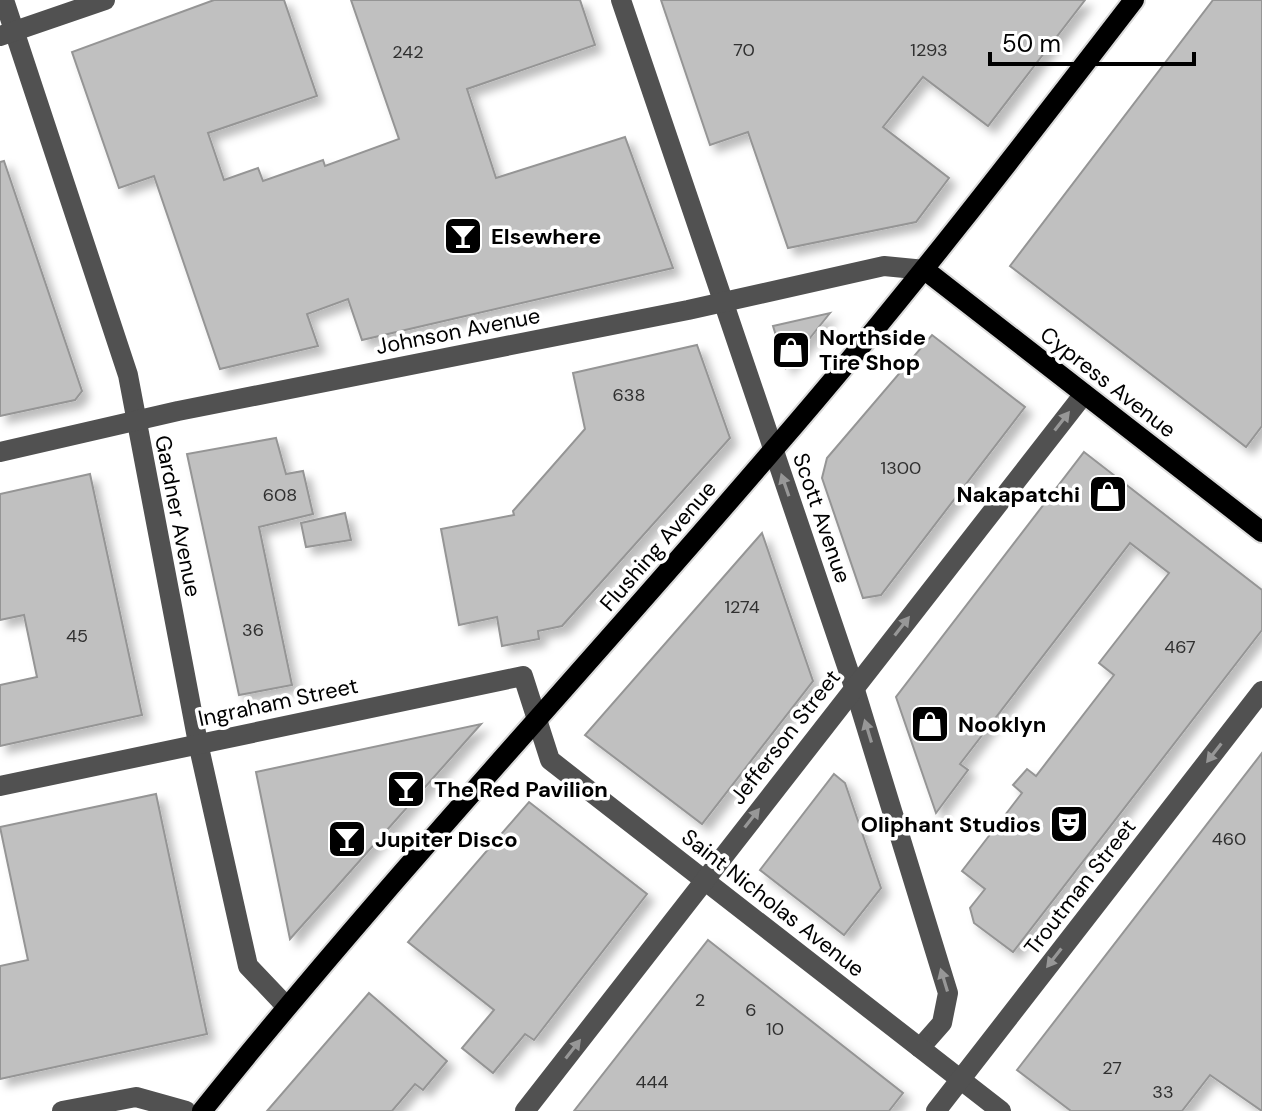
<svg xmlns="http://www.w3.org/2000/svg" width="1262" height="1111" viewBox="0 0 1262 1111" font-family="'DM Sans',sans-serif">
<defs>
<filter id="shadow"><feDropShadow dx="7" dy="7" stdDeviation="4" flood-color="#0004"/></filter>
</defs>
<rect width="100%" height="100%" fill="#fff"/>
<!-- building -->
<g fill="#c0c0c0" stroke="#959595" stroke-width="2" filter="url(#shadow)">
<path d="M214,0H284L317,96L208,133L224,180L258,168L263,181L323,160L325,166L399,139L351,0H580L595,45L467,89L496,178L625,137L673,268L362,340L348,299L307,314L318,346L220,369L154,176L119,188L72,52Z"/>
<path d="M661,0H1085L988,126L923,77L883,127L949,178L916,222L788,248L748,132L710,145Z"/>
<path d="M1213,0H1262V426L1246,447L1010,266Z"/>
<path d="M4,161L82,391L75,400L0,416V162Z"/>
<path d="M830,313L786,368L773,326Z"/>
<path d="M932,335L1025,407L881,595L863,598L822,478L827,458Z"/>
<path d="M697,345L730,438L562,626L538,631L539,639L502,646L497,617L459,625L441,529L514,515L513,511L585,429L573,373Z"/>
<path d="M276,438L286,474L303,471L313,514L259,527L292,685L239,695L187,454Z"/>
<path d="M1084,452L1262,590V630L1013,952L974,923L970,908L985,889L962,871L1022,793L1013,785L1027,769L1036,776L1114,675L1099,663L1169,573L1130,543L960,764L968,770L936,813L896,697Z"/>
<path d="M90,474L142,715L0,746V685L37,677L24,615L0,620V494Z"/>
<path d="M345,513L351,540L306,547L301,523Z"/>
<path d="M762,533L813,681L702,824L585,735Z"/>
<path d="M481,724L340,883L290,939L256,772Z"/>
<path d="M1262,753V1111L1210,1075L1182,1111H1071L1017,1070Z"/>
<path d="M834,774L845,783L881,888L844,935L760,870Z"/>
<path d="M156,794L207,1034L0,1079V966L28,960L0,827Z"/>
<path d="M529,802L647,894L534,1040L525,1034L493,1073L462,1048L494,1010L408,942Z"/>
<path d="M708,940L903,1093L889,1111H574Z"/>
<path d="M369,993L447,1061L423,1090L415,1084L392,1111H267Z"/>
</g>
<g fill="none" stroke-linecap="round" stroke-linejoin="round">
<defs>
<g id="major">
<path d="M925,270L1262,532"/>
<path d="M202,1111C385,883 584,671 774,449C900,304 1017,152 1134,0"/>
</g>
</defs>
<!-- major casing -->
<use href="#major" stroke="#dbdbdb" stroke-width="24"/>
<!-- minor -->
<g stroke="#515151" stroke-width="20">
<path d="M4,0L128,375L198,743L248,966L286,1006"/>
<path d="M621,0L854,687L948,993L942,1023L920,1048"/>
<path d="M0,36L105,0"/>
<path d="M0,452L178,411L688,310L884,266L925,270"/>
<path d="M0,786L523,676L550,760L1001,1111"/>
<path d="M62,1111L136,1097L186,1111"/>
<path d="M525,1111L1084,394"/>
<path d="M936,1111L1262,691"/>
</g>
<!-- major -->
<use href="#major" stroke="#000" stroke-width="20"/>
</g>
<!-- one-way arrows -->
<defs><path id="oneway-solid" d="M-6-.8H1V-3.2L6.5 0L1 3.2V.8H-6Z" transform="scale(2)"/></defs>
<g fill="#979797">
<use href="#oneway-solid" transform="translate(1062 421) rotate(-52)"/>
<use href="#oneway-solid" transform="translate(785 485) rotate(-109)"/>
<use href="#oneway-solid" transform="translate(902 626) rotate(-52)"/>
<use href="#oneway-solid" transform="translate(868 731) rotate(-107)"/>
<use href="#oneway-solid" transform="translate(1214 753) rotate(128)"/>
<use href="#oneway-solid" transform="translate(752 818) rotate(-52)"/>
<use href="#oneway-solid" transform="translate(1054 958) rotate(128)"/>
<use href="#oneway-solid" transform="translate(944 980) rotate(-107)"/>
<use href="#oneway-solid" transform="translate(573 1049) rotate(-52)"/>
</g>
<!-- icons -->
<defs>
<symbol id="bar-square" viewBox="-11 -11 22 22"><rect x="-9" y="-9" width="18" height="18" rx="4" fill="#000" stroke="#fff"/><path d="M-6-5H6L.8 .8V4.5H3.5V6h-7V4.5H-.8V.8Z" fill="#fff"/></symbol>
<symbol id="shop-square" viewBox="-11 -11 22 22"><rect x="-9" y="-9" width="18" height="18" rx="4" fill="#000" stroke="#fff"/><path d="M-5-2.5h2.3a2.7 3.5 0 0 1 5.4 0H5L5.5 6h-11ZM-1.5-2.5h3a1.5 2.3 0 0 0-3 0Z" fill="#fff"/></symbol>
<symbol id="theatre-square" viewBox="-11 -11 22 22"><rect x="-9" y="-9" width="18" height="18" rx="4" fill="#000" stroke="#fff"/><path d="M-5-5.5Q0-4 5-5.5V0Q5 5 0 6Q-5 5-5 0ZM-3.3-2.5H-1v1.5H-3.3ZM1-2.5H3.3v1.5H1ZM-2.8 1Q0 5.5 2.8 1Z" fill="#fff"/></symbol>
</defs>
<g fill-rule="evenodd">
<use href="#bar-square" x="441" y="214" width="44" height="44"/>
<use href="#shop-square" x="769" y="328" width="44" height="44"/>
<use href="#shop-square" x="1086" y="472" width="44" height="44"/>
<use href="#shop-square" x="908" y="702" width="44" height="44"/>
<use href="#bar-square" x="384" y="767" width="44" height="44"/>
<use href="#theatre-square" x="1047" y="802" width="44" height="44"/>
<use href="#bar-square" x="325" y="817" width="44" height="44"/>
</g>
<g text-anchor="middle" dominant-baseline="central" stroke-width="7" stroke-linejoin="round" paint-order="stroke">
<!-- number labels -->
<g font-size="18" fill="#303030">
<text x="744" y="50">70</text>
<text x="929" y="50">1293</text>
<text x="408" y="52">242</text>
<text x="629" y="395">638</text>
<text x="901" y="468">1300</text>
<text x="280" y="495">608</text>
<text x="742" y="607">1274</text>
<text x="253" y="630">36</text>
<text x="77" y="636">45</text>
<text x="1180" y="647">467</text>
<text x="1229" y="839">460</text>
<text x="700" y="1000">2</text>
<text x="751" y="1010">6</text>
<text x="775" y="1029">10</text>
<text x="1112" y="1068">27</text>
<text x="652" y="1082">444</text>
<text x="1163" y="1092">33</text>
</g>
<!-- poi labels -->
<g font-size="22" font-weight="bold" fill="#000" stroke="#fff" text-anchor="start">
<text x="491" y="236">Elsewhere</text>
<text x="819" y="337">Northside<tspan x="819" dy="25">Tire Shop</tspan></text>
<text x="1080" y="494" text-anchor="end">Nakapatchi</text>
<text x="958" y="724">Nooklyn</text>
<text x="434" y="789">The Red Pavilion</text>
<text x="1041" y="824" text-anchor="end">Oliphant Studios</text>
<text x="375" y="839">Jupiter Disco</text>
</g>
<!-- street labels -->
<g font-size="22" fill="#000" stroke="#fff">
<text transform="translate(458 331) rotate(-11)">Johnson Avenue</text>
<text transform="translate(1108 382) rotate(38)">Cypress Avenue</text>
<text transform="translate(178 516) rotate(79)">Gardner Avenue</text>
<text transform="translate(822 518) rotate(71)">Scott Avenue</text>
<text transform="translate(658 546) rotate(-49)">Flushing Avenue</text>
<text transform="translate(278 702) rotate(-12)">Ingraham Street</text>
<text transform="translate(785 737) rotate(-52)">Jefferson Street</text>
<text transform="translate(1080 887) rotate(-52)">Troutman Street</text>
<text transform="translate(773 903) rotate(38)">Saint Nicholas Avenue</text>
</g>
</g>
<!-- scale -->
<path d="M990 52v12h204v-12" fill="none" stroke="#000000" stroke-width="4"/>
<text x="1002" y="52" font-size="24" fill="#000000" stroke="#ffffff" stroke-width="6" paint-order="stroke">50 m</text>
</svg>
